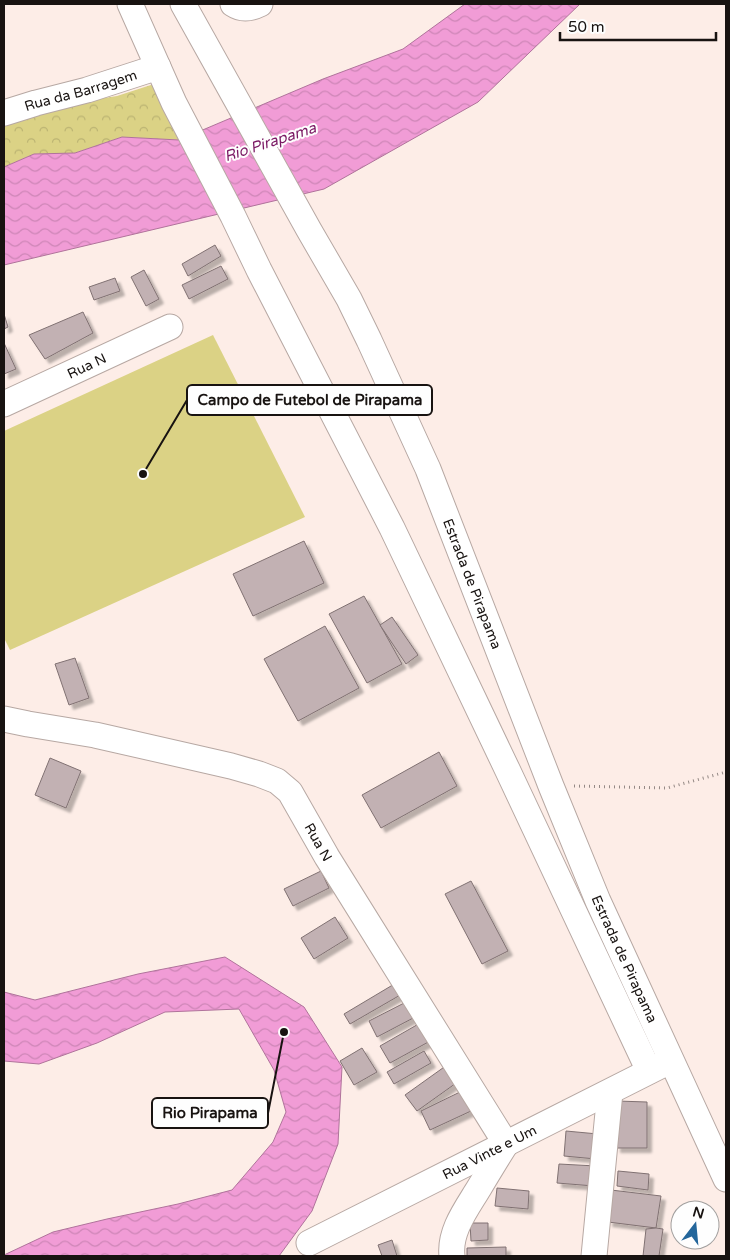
<svg xmlns="http://www.w3.org/2000/svg" width="730" height="1260" viewBox="0 0 730 1260" font-family="'Varela Round',sans-serif">
<defs>
<pattern id="forest-crowns" width="20" height="18" patternUnits="userSpaceOnUse" patternTransform="scale(1.25)"><rect width="20" height="18" fill="#dbd285"/><path d="M2 6a3 3 0 1 1 6 0M12 15a3 3 0 1 1 6 0" fill="none" stroke="#bbb372"/></pattern>
<pattern id="water-waves" width="16" height="10" patternUnits="userSpaceOnUse" patternTransform="scale(1.25)"><rect width="16" height="10" fill="#f19cd6"/><path d="M0 5q4-4 8 0t8 0" fill="none" stroke="#ce86b7"/></pattern>
<filter id="shadow"><feDropShadow dx="4.5" dy="4.5" stdDeviation="1" flood-color="#0004"/></filter>
</defs>
<rect width="100%" height="100%" fill="#fdede7"/>
<!-- forest -->
<path fill="url(#forest-crowns)" d="M154,84L179,140L122,137L75,153L34,154L4,167V126L67,104L117,96Z"/>
<!-- pitch -->
<path fill="#dbd285" d="M213,335L305,517L10,650L4,638V431Z"/>
<!-- water -->
<g fill="url(#water-waves)" stroke="#b0739b">
<path d="M465,4H580L478,102L324,189L4,265V167L34,154L75,153L122,137L179,140L323,79L403,49Z"/>
<path d="M225,957L304,1007L342,1067L338,1144L312,1211L279,1256H4V1255L53,1232L107,1219L178,1204L232,1190L273,1142L286,1112L274,1070L239,1009L165,1012L97,1043L39,1064L4,1061V992L35,1000L138,974Z"/>
</g>
<!-- building -->
<g fill="#c2b1b3" stroke="#807172" filter="url(#shadow)">
<path d="M215,245L221,256L188,276L182,264Z"/>
<path d="M221,266L228,279L189,299L182,285Z"/>
<path d="M144,270L159,299L146,306L131,277Z"/>
<path d="M115,278L120,291L94,300L89,287Z"/>
<path d="M83,312L93,333L45,359L29,335Z"/>
<path d="M4,314L8,327L4,329Z"/>
<path d="M4,343L16,369L4,374Z"/>
<path d="M304,541L324,583L253,616L233,574Z"/>
<path d="M364,596L402,664L367,683L329,614Z"/>
<path d="M392,617L418,655L406,664L380,625Z"/>
<path d="M325,626L359,688L298,721L264,659Z"/>
<path d="M75,658L89,698L69,705L55,664Z"/>
<path d="M439,752L457,786L381,828L362,795Z"/>
<path d="M50,758L81,771L66,808L35,795Z"/>
<path d="M321,871L329,888L293,906L284,889Z"/>
<path d="M471,881L508,951L482,964L445,894Z"/>
<path d="M335,917L348,938L314,959L301,938Z"/>
<path d="M396,983L402,994L350,1024L344,1014Z"/>
<path d="M408,1001L417,1016L377,1037L369,1021Z"/>
<path d="M422,1022L432,1040L390,1063L380,1046Z"/>
<path d="M362,1048L377,1072L354,1085L340,1061Z"/>
<path d="M424,1051L431,1063L394,1084L387,1072Z"/>
<path d="M447,1065L459,1081L417,1111L405,1095Z"/>
<path d="M462,1091L471,1111L430,1130L421,1111Z"/>
<path d="M617,1101L647,1102V1148H616Z"/>
<path d="M566,1131L598,1134L596,1159L564,1156Z"/>
<path d="M559,1164L596,1166L594,1186L557,1183Z"/>
<path d="M618,1171L649,1174L648,1190L617,1186Z"/>
<path d="M497,1188L529,1191L528,1209L495,1206Z"/>
<path d="M611,1190L661,1196L656,1228L608,1222Z"/>
<path d="M470,1223H488V1240L471,1241Z"/>
<path d="M656,1228L663,1229L659,1256H643L646,1229Z"/>
<path d="M392,1240L397,1256H382L378,1245Z"/>
<path d="M506,1247V1256H467V1248Z"/>
</g>
<g fill="none" stroke-linecap="round" stroke-linejoin="round">
<defs>
<g id="minor">
<path d="M130,4L174,103L233,216L259,270L392,528L508,771L649,1071"/>
<path id="s1" d="M183,4L309,230L349,299L369,340L428,469L551,786L598,901L726,1179"/>
<path d="M233,4C242,10 250,9 260,4"/>
<path id="s2" d="M4,113L36,103L87,90L158,67"/>
<path id="s3" d="M4,404L170,327"/>
<path id="s4" d="M4,719L28,724L95,735L231,766L259,774L277,781L290,792L327,857L506,1144C497,1158 488,1173 479,1188C467,1208 449,1231 452,1256"/>
<path id="s5" d="M309,1243L664,1064"/>
<path d="M594,1256L610,1092"/>
</g>
</defs>
<!-- minor casing -->
<use href="#minor" stroke="#b7a8a3" stroke-width="27"/>
<!-- path -->
<path stroke="#948985" stroke-width="3" stroke-dasharray="1 4" stroke-linecap="butt" d="M574,786L667,788L726,772"/>
<!-- minor -->
<use href="#minor" stroke="#fff" stroke-width="25"/>
</g>
<g text-anchor="middle" dominant-baseline="central" stroke-width="4" stroke-linejoin="round" paint-order="stroke">
<!-- street labels -->
<g font-size="14" fill="#181311" stroke="#fefefe">
<text stroke="none"><textPath href="#s2" startOffset="80">Rua da Barragem</textPath></text>
<text stroke="none"><textPath href="#s3" startOffset="91">Rua N</textPath></text>
<text stroke="none"><textPath href="#s1" startOffset="649">Estrada de Pirapama</textPath></text>
<text stroke="none"><textPath href="#s4" startOffset="355">Rua N</textPath></text>
<text stroke="none"><textPath href="#s1" startOffset="1054">Estrada de Pirapama</textPath></text>
<text stroke="none"><textPath href="#s5" startOffset="202">Rua Vinte e Um</textPath></text>
</g>
<!-- water labels -->
<g font-size="15" font-style="italic" fill="#7a1863" stroke="#fefefe">
<text transform="translate(270 142) rotate(-18)">Rio Pirapama</text>
</g>
</g>
<!-- callouts -->
<path fill="none" stroke="#181311" stroke-width="2" d="M143 474L187 400M284 1032L268 1113"/>
<g fill="#181311" stroke="#fefefe" stroke-width="2">
<circle cx="143" cy="474" r="5"/>
<circle cx="284" cy="1032" r="5"/>
</g>
<g fill="#fefefe" stroke="#181311" stroke-width="2">
<rect x="187" y="385" width="245" height="30" rx="5"/>
<rect x="152" y="1098" width="116" height="30" rx="5"/>
</g>
<g font-size="15" text-anchor="middle" font-weight="bold" fill="#181311">
<text x="310" y="405">Campo de Futebol de Pirapama</text>
<text x="210" y="1118">Rio Pirapama</text>
</g>
<!-- border -->
<rect width="730" height="1260" fill="none" stroke="#181311" stroke-width="10"/>
<!-- north arrow -->
<g transform="translate(695 1225) rotate(16)"><circle r="24" fill="#fefefe" stroke="#a2a09f"/>
<path d="M0-4L9 19L0 12L-9 19Z" fill="#24669b"/>
<text y="-8" font-size="14" font-weight="bold" text-anchor="middle" fill="#181311">N</text>
</g>
<!-- scale -->
<path d="M560 32v8h156v-8" fill="none" stroke="#181311" stroke-width="2.5"/>
<text x="568" y="32" font-size="15" fill="#181311" stroke="#fefefe" stroke-width="4" paint-order="stroke">50 m</text>
</svg>
